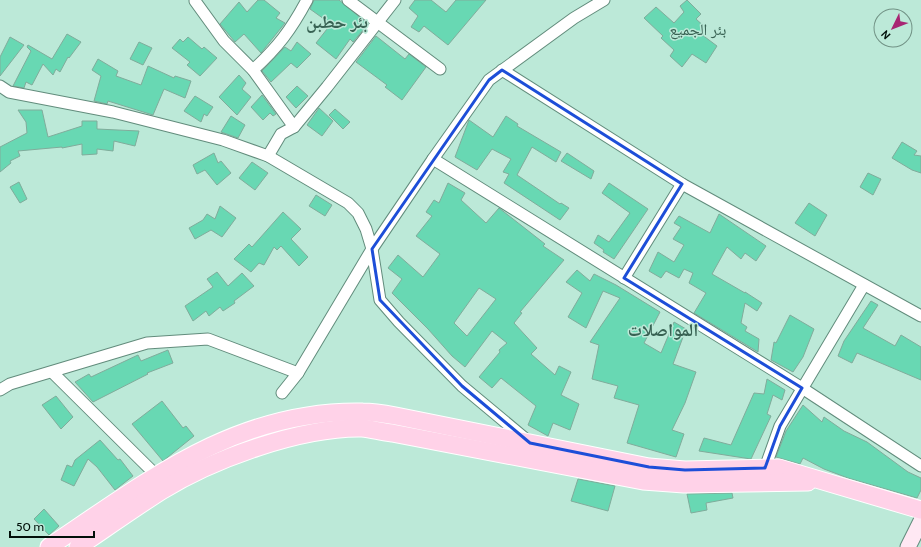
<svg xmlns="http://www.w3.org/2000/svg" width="921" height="547" viewBox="0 0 921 547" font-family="Cabin,'Noto Naskh Arabic',sans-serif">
<rect width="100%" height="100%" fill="#bce9d8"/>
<!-- building -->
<g fill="#68d8b3" stroke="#80ac9b" fill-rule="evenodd">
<path d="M258,0H264L280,13L276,18L285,23L261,53L244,34L235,42L220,24L239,2L247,12Z"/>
<path d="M314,0H339L368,24L353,42L350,39L336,59L316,43L331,24L310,9Z"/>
<path d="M415,0H431L446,12L456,0H486L448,45L424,26L419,32L411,27L418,16L409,8Z"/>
<path d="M687,0L701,14L696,19L706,28L701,34L717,46L706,63L692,54L682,67L670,56L674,50L661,38L663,36L644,18L656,7L674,23L684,12L680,6Z"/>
<path d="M67,34L81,42L69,58L68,57L60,72L56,69L53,75L43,64L32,85L26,82L24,88L13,86L31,51L27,47L28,45L52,59Z"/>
<path d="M376,36L405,59L409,54L426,67L402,100L385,87L387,85L356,62Z"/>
<path d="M10,37L24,45L0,76V57Z"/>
<path d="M188,37L202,49L204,47L217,58L200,76L187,65L190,62L172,48L180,39L183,42Z"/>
<path d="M139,42L152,48L143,65L130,59Z"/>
<path d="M297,42L311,54L297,68L291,63L271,82L262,71L285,47L291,51Z"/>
<path d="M98,59L118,71L116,76L141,85L148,66L174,78L175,76L191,81L185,98L164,89L153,115L108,101L107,104L94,101L101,76L92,70Z"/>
<path d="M239,75L246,83L242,89L251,97L237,115L219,97Z"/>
<path d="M297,86L308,96L296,108L286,97Z"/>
<path d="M262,95L276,114L273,116L270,113L263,120L251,107Z"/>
<path d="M195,96L213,107L207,116L204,114L201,122L184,111Z"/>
<path d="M319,108L333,121L322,136L307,125Z"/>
<path d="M335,109L350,122L343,129L329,115Z"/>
<path d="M18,110H42L48,137L82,126V121H97V129L139,131L135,146L114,141L113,151L97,149V154L82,155V144L62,148V147L18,151L20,156L10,161L11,163L0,172V147L27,133L26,122Z"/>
<path d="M231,116L245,125L238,138L221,132Z"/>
<path d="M506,116L518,124L517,126L561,152L556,162L532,147L517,175L560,204L561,203L569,208L560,220L504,183L509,174L503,172L511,159L492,149L477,170L455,157L469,120L493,137Z"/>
<path d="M902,142L917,151L914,155L921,156V173L912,170L892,158Z"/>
<path d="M214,153L218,163L221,161L231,173L217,185L205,170L197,174L193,165Z"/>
<path d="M567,153L594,171L591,179L561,161Z"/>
<path d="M252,162L268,173L255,190L239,178Z"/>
<path d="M868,173L881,179L873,195L860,187Z"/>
<path d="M19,182L27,199L20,203L10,187Z"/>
<path d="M448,183L465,193L461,200L486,223L499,208L545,244L543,246L564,260L520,312L522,313L514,323L537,348L531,354L555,375L559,366L571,372L561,395L579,404L570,430L553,423L548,436L528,425L536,406L501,378L492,388L479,377L500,352L499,350L507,343L492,331L465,367L452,356L428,329L392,293L402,279L388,268L398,255L423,277L440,254L416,236L432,216L426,212L434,200L439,203ZM479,288L496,299L467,336L454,323Z"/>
<path d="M609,183L648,209L614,259L603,252L604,250L594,243L598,235L609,242L630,213L602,193Z"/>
<path d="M316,195L332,205L325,216L309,206Z"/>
<path d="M809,203L827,215L815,236L795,223Z"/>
<path d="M220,206L236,218L222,237L211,230L195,239L189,228L203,220L207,214L215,219Z"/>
<path d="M283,212L301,229L291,239L308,257L299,266L281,246L277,250L274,247L264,265L259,263L251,272L234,259L249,244L252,247Z"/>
<path d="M719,214L766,246L756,261L745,253L741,259L727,247L712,274L745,293V292L762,303L757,311L745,303L741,323L747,327L745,331L759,339L758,352L694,313L706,293L689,283L693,273L684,269L679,278L666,271L661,278L649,271L658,252L674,262L684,245L673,239L681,227L674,223L679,216L710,233Z"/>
<path d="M577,270L590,281L594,274L616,285L660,312L644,343L661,353L674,322L686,329L673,364L696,372L685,403L672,430L684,434L676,457L627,443L639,405L614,398L618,386L592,379L599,345L590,342L620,298L603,291L586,328L568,317L582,293L566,282Z"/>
<path d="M217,272L228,286L242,273L254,286L234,301L235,303L223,311L220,307L209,316L206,311L193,321L185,306L213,287L207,279Z"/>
<path d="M871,301L878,305L863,328L895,346L901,335L921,347V380L857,353L852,363L838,356L844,341Z"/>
<path d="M790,315L814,329L803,357L793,372L771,360L774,342L776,343Z"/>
<path d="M168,350L173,363L147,373L148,374L93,402L75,382L89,374L91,377L138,355L141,361Z"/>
<path d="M767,379L785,390L782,400L773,395L767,414L771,416L751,459L699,451L704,438L731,445L754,393L764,394Z"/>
<path d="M56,396L73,417L61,429L42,405Z"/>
<path d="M162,401L183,428L186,426L194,436L163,461L132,424Z"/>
<path d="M803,405L822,422L824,417L844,431L867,442L908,472L921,478V490L917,498L848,478L824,469L803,458L800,464L776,457L786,431Z"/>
<path d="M100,440L118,460L120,459L133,476L115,490L97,467L88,459L74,486L61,480L67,465L72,467L75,460Z"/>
<path d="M578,479L615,486L608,511L571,501Z"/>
<path d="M732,493L733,498L706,503L707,510L691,513L687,494Z"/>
<path d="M44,509L59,526L49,535L34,519Z"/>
</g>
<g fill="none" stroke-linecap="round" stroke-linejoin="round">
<defs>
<g id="street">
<path d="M348,0L440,69"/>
<path d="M195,1L224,41L253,70L294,127"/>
<path d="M253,70C278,47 291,30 307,0"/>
<path d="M502,70L682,184L921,316"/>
<path d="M0,86L9,92L113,112L223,140L268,156L348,203L358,213L366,229L372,249L380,300L399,322L462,386L528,441"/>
<path d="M268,156L281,134L294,127L327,87L395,0"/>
<path d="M433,159L489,80L574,18L604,0"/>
<path d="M624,278L682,184"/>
<path d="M52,372L156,475"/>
<path d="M0,390L10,384L147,343L208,339L298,373"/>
<path d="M282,393L298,373L372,249L433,159L802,388L921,466"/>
<path d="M765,468L780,426L864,285"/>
</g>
<path id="secondary" d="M908,547L921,521"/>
<g id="primary">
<path d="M49,547C147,481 238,409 363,412C374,412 385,414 396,416L649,467L685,470L779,468L921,510"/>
<path d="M78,547C106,528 133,509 161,491C213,459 300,427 362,428C372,429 382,432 392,433L643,481L684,484L808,482"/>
</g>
</defs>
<!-- street casing -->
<use href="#street" stroke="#628c7c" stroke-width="13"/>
<!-- secondary casing -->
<use href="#secondary" stroke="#628c7c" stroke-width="17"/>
<!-- primary casing -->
<use href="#primary" stroke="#fff" stroke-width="19"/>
<!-- street -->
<use href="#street" stroke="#fff" stroke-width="11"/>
<!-- secondary -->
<use href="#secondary" stroke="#ffe8f3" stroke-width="15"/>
<!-- primary -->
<use href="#primary" stroke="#ffd2e8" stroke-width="17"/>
</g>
<!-- marked area -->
<path fill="none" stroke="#1d4ed8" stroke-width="3" stroke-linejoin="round" d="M502,70L682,184L624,278L802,388L780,426L765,468L685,470L649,467L530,443L462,386L380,300L372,249L489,80Z"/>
<g text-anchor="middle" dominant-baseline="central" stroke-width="3" stroke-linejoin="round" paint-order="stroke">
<!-- quarter labels -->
<g font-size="16" fill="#386253" stroke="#bce9d8">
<text x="698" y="29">بئر الجميع</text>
</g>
<!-- district labels -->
<g font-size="18" font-weight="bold" fill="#386253" stroke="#bce9d8">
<text x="337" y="22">بئر حطبن</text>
<text x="663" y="330">المواصلات</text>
</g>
</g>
<!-- north arrow -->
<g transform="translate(893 28) rotate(227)"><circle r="19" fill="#bce9d8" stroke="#719285"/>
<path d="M0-3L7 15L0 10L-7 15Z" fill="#a82673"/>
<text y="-6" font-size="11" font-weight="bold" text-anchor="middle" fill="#010f09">N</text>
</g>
<!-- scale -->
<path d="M10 531v6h84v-6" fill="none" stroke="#010f09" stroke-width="2"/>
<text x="16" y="531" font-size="12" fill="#010f09" stroke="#bce9d8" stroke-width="3" paint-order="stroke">50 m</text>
</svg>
